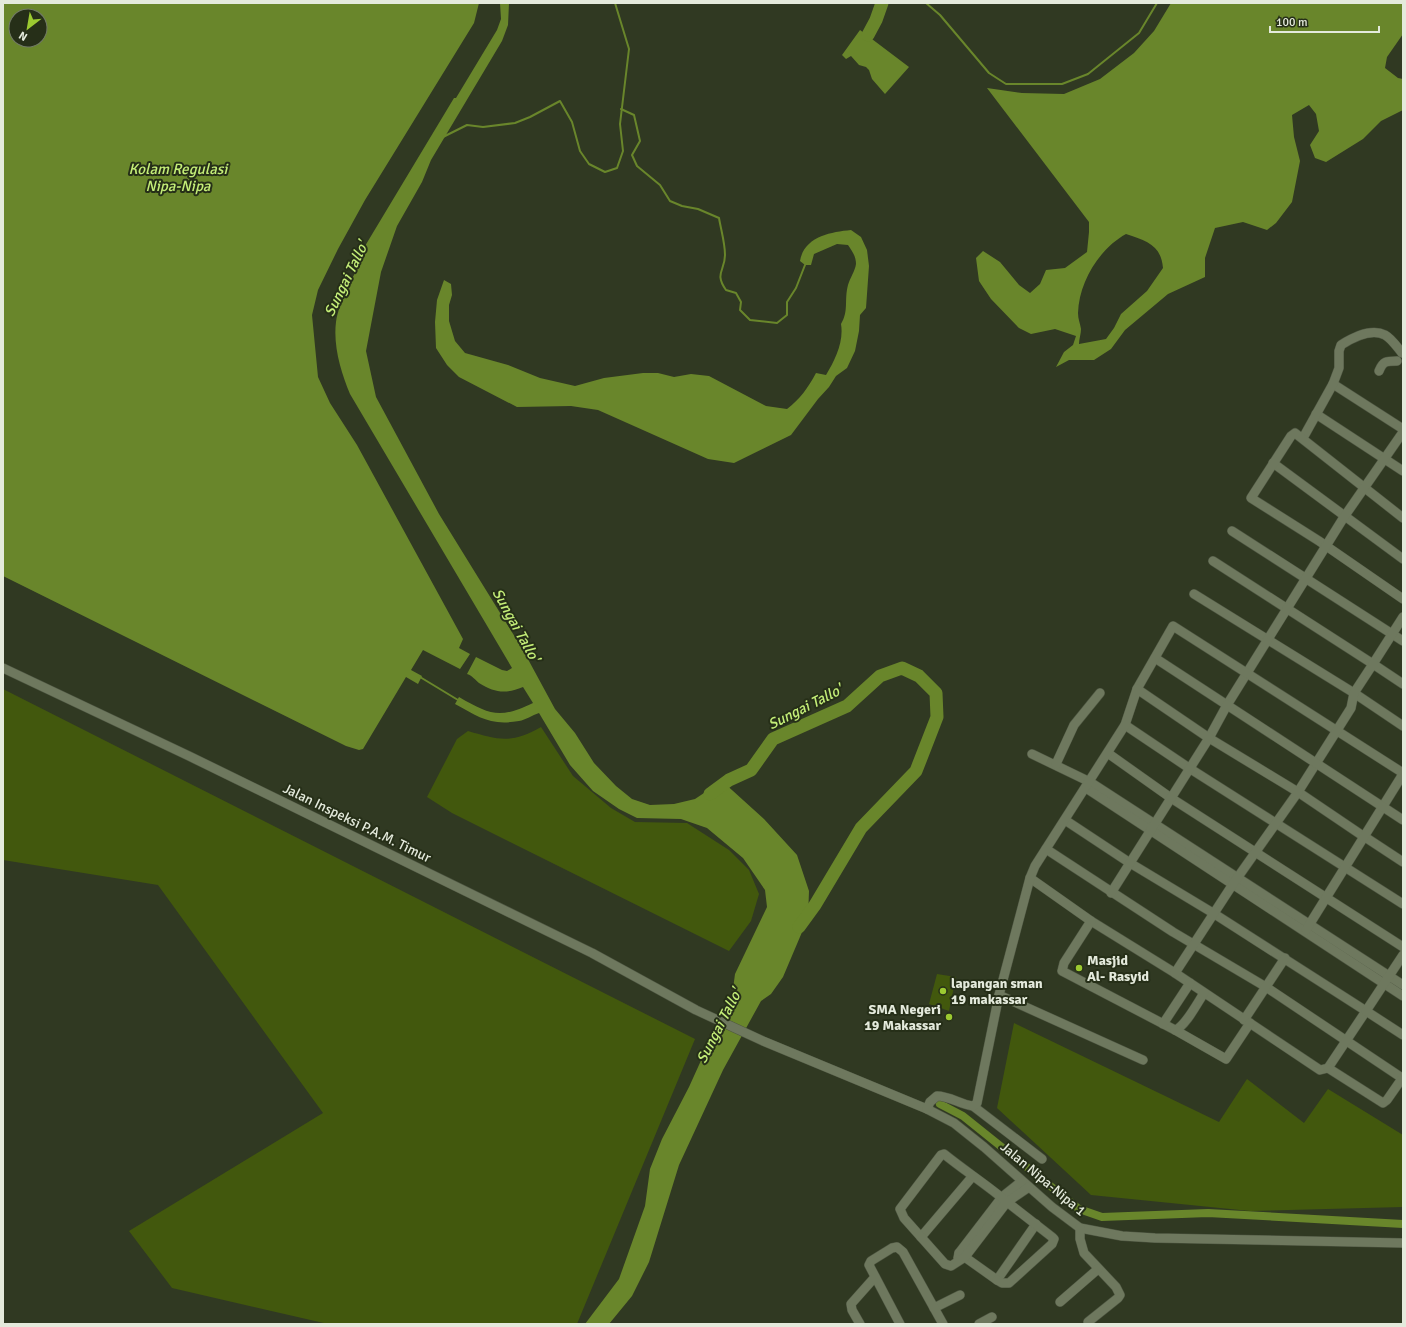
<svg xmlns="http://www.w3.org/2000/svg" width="1406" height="1327" viewBox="0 0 1406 1327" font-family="Signika,sans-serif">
<rect width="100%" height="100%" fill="#303922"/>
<!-- green -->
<g fill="#42580d">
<path d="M3,689L695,1039L577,1324H328L172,1288L129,1231L323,1113L158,885L3,860Z"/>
<path d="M541,727L573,776L611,808L635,822L687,823L729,850L749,870L759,894L751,921L729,951L452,813L427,797L457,739L468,731C499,740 511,744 541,727Z"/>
<path d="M937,974L956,977L949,1011L929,1004Z"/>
<path d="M1014,1023L1219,1122L1247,1079L1304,1123L1328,1089L1403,1135V1207L1250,1211L1091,1195L997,1108Z"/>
</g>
<!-- water -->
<g fill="#69862b" fill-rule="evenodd">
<path d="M3,3H479L474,23L365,200L338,249L318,290L312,315L318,377L330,403L357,445L463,639L459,648L470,654L460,669L423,650L411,670L422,676L418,684L406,677L363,749L359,750L346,746L3,576ZM16,16H40V40H16Z"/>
<path d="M500,3H509L508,25L502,41L431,160L422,182L397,226L381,272L366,351L376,397L439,514L523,650L555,709L575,733L594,763L616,786L632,799L650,805L674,804L695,799L722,781L764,819L797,855L809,891L808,918L783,977L771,994L761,1001L723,1070L679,1165L649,1262L632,1296L609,1324H585L619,1279L645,1206L650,1169L662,1139L689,1087L713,1034L731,1004L735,974L767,907L765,890L743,858L707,828L681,819L637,818L619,809L593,791L570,765L539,713C532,715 526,720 519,721C490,726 479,717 455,704L459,697C490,715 500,719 533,703L523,687C506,694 495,693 479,683C475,680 473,676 467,674L476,657L502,670L507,671L512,668L350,394C341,372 333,346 336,322C339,302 353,276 363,259L359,256L454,98H456L497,30L501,19Z"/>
<path d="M1171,3H1403V34L1387,57L1385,68L1398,78L1403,79V110L1381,121L1363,139L1326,162L1315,158L1310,145L1319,131L1316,114L1309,105L1292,115L1294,137L1300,161L1292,202L1276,223L1267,230L1243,222L1215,228L1205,258V277L1168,294L1125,330L1111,349L1094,360H1069L1056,367L1064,352L1073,345L1076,336L1055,329L1031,334L1019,328L991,299L979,281L976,258L983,251L1000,262L1019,285L1030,293L1040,284L1046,270L1065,268L1087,252L1089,232V222L987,88L1022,93L1064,94L1100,79L1134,53L1154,31ZM1126,234C1147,241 1161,245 1163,268L1147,291L1121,314L1114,328L1106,339L1079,344C1079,339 1081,334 1081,329C1080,323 1078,319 1078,313C1079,282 1099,249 1126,234Z"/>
<path d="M860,30L909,67L885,94L872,79L869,70L866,67L859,65L851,56L846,59L842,55Z"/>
<path d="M851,230L861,237L867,250L869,266L866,308L860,315L859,331L855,351L847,368L836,376L829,387L818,399L791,435L734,463L708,459L598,410L571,406L517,407L459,377L447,365L436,348L435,322L437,300L444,280L451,284L452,295L449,305V321L455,341L465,353L508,365L540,378L575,386L604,378L643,373H658L674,377L691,374L709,376L766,406L787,409C800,399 808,388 816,373L826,375C835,360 844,342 841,324C849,311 844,300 848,285C850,278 855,271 856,264C856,256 852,251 848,245L837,244L814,254L811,265H805L800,261C804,237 830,232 851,230Z"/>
</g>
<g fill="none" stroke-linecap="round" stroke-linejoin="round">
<!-- stream -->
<g stroke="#69862b" stroke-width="2">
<path d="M926,3L940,15L989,73L1006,84H1062L1088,74L1139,33L1157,3"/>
<path d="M621,109L634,115L640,141L632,155L637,166L660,185L670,201L682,206L698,209L719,218C721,230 725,243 725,255C725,271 714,273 726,290L736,293L741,302L740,310L750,320L777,323L787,315V302L796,288L805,265"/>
<path d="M443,137L467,125L483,127L515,123L530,117L560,101L572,122L580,151L589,164L605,172L617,168L623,151L620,124L629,49L615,3"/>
<path d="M420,677L458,700"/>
</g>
<!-- canal -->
<path stroke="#69862b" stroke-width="8" d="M940,1104L963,1116L1079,1209L1102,1217L1208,1213L1403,1224"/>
<!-- river -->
<g stroke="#69862b" stroke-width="13">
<path d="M868,35L876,20L882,3"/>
<path d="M710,794L729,780L751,770L773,739L847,706L880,676L902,668L919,676L936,693L937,717L916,771L861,828L815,905L799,927"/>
</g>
<defs>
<g id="minor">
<path d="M1379,371C1383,361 1386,361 1397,361"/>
<path d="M1333,384L1403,429"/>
<path d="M1316,414L1403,471"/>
<path d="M1303,438L1333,384L1339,368V351L1341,345C1352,338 1371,328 1385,335C1392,339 1397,347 1402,353"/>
<path d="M1273,463L1403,559"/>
<path d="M1403,518L1295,433L1291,436L1251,498L1319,541L1403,599"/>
<path d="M1232,531L1403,641"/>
<path d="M1213,561L1373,664L1403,617"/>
<path d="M1194,594L1354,693L1403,726"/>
<path d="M1155,658L1227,705L1344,517L1403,432"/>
<path d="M3,668L189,756L592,953L696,1010L763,1041L927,1109L954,1123L984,1147L1052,1207L1080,1228L1122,1236L1155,1238L1403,1243"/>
<path d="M1137,689L1173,626L1403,773"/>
<path d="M1125,725L1189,768L1403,904"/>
<path d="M1032,754L1090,782L1403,985"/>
<path d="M1109,754L1171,798L1403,947"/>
<path d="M1056,764L1074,725L1100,693"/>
<path d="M1086,788L1403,996"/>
<path d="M1363,836L1298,792L1351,708L1354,693L1373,664L1403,684"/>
<path d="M1365,837L1403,862"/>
<path d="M1046,849L1173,932L1266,987L1402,1078"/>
<path d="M1030,878L1091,921L1175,973L1320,1070L1328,1068L1366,1011L1213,913L1130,863L1065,820"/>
<path d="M1091,921L1064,963L1062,971L1175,1030C1185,1027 1198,1002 1204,993"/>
<path d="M1306,930L1403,774"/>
<path d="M1403,955L1366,1011L1403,1035"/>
<path d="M1175,973L1233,884L1298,792L1209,738L1227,705L1403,820"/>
<path d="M999,995L1143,1060"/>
<path d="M1244,1020L1285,958"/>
<path d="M1163,1024L1190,983"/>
<path d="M1175,1030L1226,1059L1250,1023"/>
<path d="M1328,1068L1383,1103L1387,1100L1403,1077"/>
<path d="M973,1106L1042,1159"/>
<path d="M927,1109L930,1102L937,1096C950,1096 961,1105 973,1106L977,1103L999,995L1030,878L1035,866L1125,725L1137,689L1209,738L1111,893"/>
<path d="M1080,1228V1239L1084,1253L1116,1287L1120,1295L1118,1298L1088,1322"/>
<path d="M921,1237L972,1177"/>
<path d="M959,1253L997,1280L1036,1224"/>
<path d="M958,1258L959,1253L1002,1197L1022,1181"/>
<path d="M997,1280L1002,1283H1009L1052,1244L1054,1239L1052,1237L1007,1202C987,1185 965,1171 944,1154L941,1155L900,1209L904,1218L945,1264L951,1266L965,1257L1007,1202L1029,1187"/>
<path d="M1060,1302L1098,1269"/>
<path d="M934,1308L960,1295"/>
<path d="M860,1324L852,1310L851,1304L875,1277"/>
<path d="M900,1324L869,1265L871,1261L892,1248L897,1247L903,1252L943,1324"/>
<path d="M979,1324L992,1317"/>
</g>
</defs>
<!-- minor casing -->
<use href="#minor" stroke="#4d5541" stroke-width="10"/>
<!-- minor -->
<use href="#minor" stroke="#6e785e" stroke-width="9"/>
</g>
<!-- markers -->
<g fill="#9cca31" stroke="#262f18" stroke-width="1.5">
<circle cx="1079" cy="968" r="4"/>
<circle cx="943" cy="991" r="4"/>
<circle cx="949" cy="1017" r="4"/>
</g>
<g text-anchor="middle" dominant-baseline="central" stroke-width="4" stroke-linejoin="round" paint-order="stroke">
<!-- street labels -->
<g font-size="14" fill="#e4eadc" stroke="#262f18">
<text transform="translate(357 823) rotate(26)">Jalan Inspeksi P.A.M. Timur</text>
<text transform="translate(1043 1179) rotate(40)">Jalan Nipa-Nipa 1</text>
</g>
<!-- poi labels -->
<g font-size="14" font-weight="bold" fill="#e4eadc" stroke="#262f18" text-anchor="start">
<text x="1087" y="960">Masjid<tspan x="1087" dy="16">Al- Rasyid</tspan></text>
<text x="951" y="983">lapangan sman<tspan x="951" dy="16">19 makassar</tspan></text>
<text x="941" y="1009" text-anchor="end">SMA Negeri<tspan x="941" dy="16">19 Makassar</tspan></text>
</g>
<!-- water labels -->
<g font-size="15" font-style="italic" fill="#c4ee78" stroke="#262f18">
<text x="178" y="169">Kolam Regulasi<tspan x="178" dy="17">Nipa-Nipa</tspan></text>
<text transform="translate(346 279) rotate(-64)">Sungai Tallo'</text>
<text transform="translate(516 625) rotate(61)">Sungai Tallo'</text>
<text transform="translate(805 707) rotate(-27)">Sungai Tallo'</text>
<text transform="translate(719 1026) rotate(-63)">Sungai Tallo'</text>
</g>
</g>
<!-- border -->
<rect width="1406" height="1327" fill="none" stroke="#e4eadc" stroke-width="8"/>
<!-- north arrow -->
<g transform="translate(28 28) rotate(211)"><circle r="19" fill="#262f18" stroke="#727a66"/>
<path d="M0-3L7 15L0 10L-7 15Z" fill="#9cca31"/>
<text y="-6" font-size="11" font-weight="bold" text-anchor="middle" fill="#e4eadc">N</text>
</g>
<!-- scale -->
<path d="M1270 26v6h109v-6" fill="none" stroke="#e4eadc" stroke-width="2"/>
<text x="1276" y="26" font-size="12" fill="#e4eadc" stroke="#262f18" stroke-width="3" paint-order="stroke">100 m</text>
</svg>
